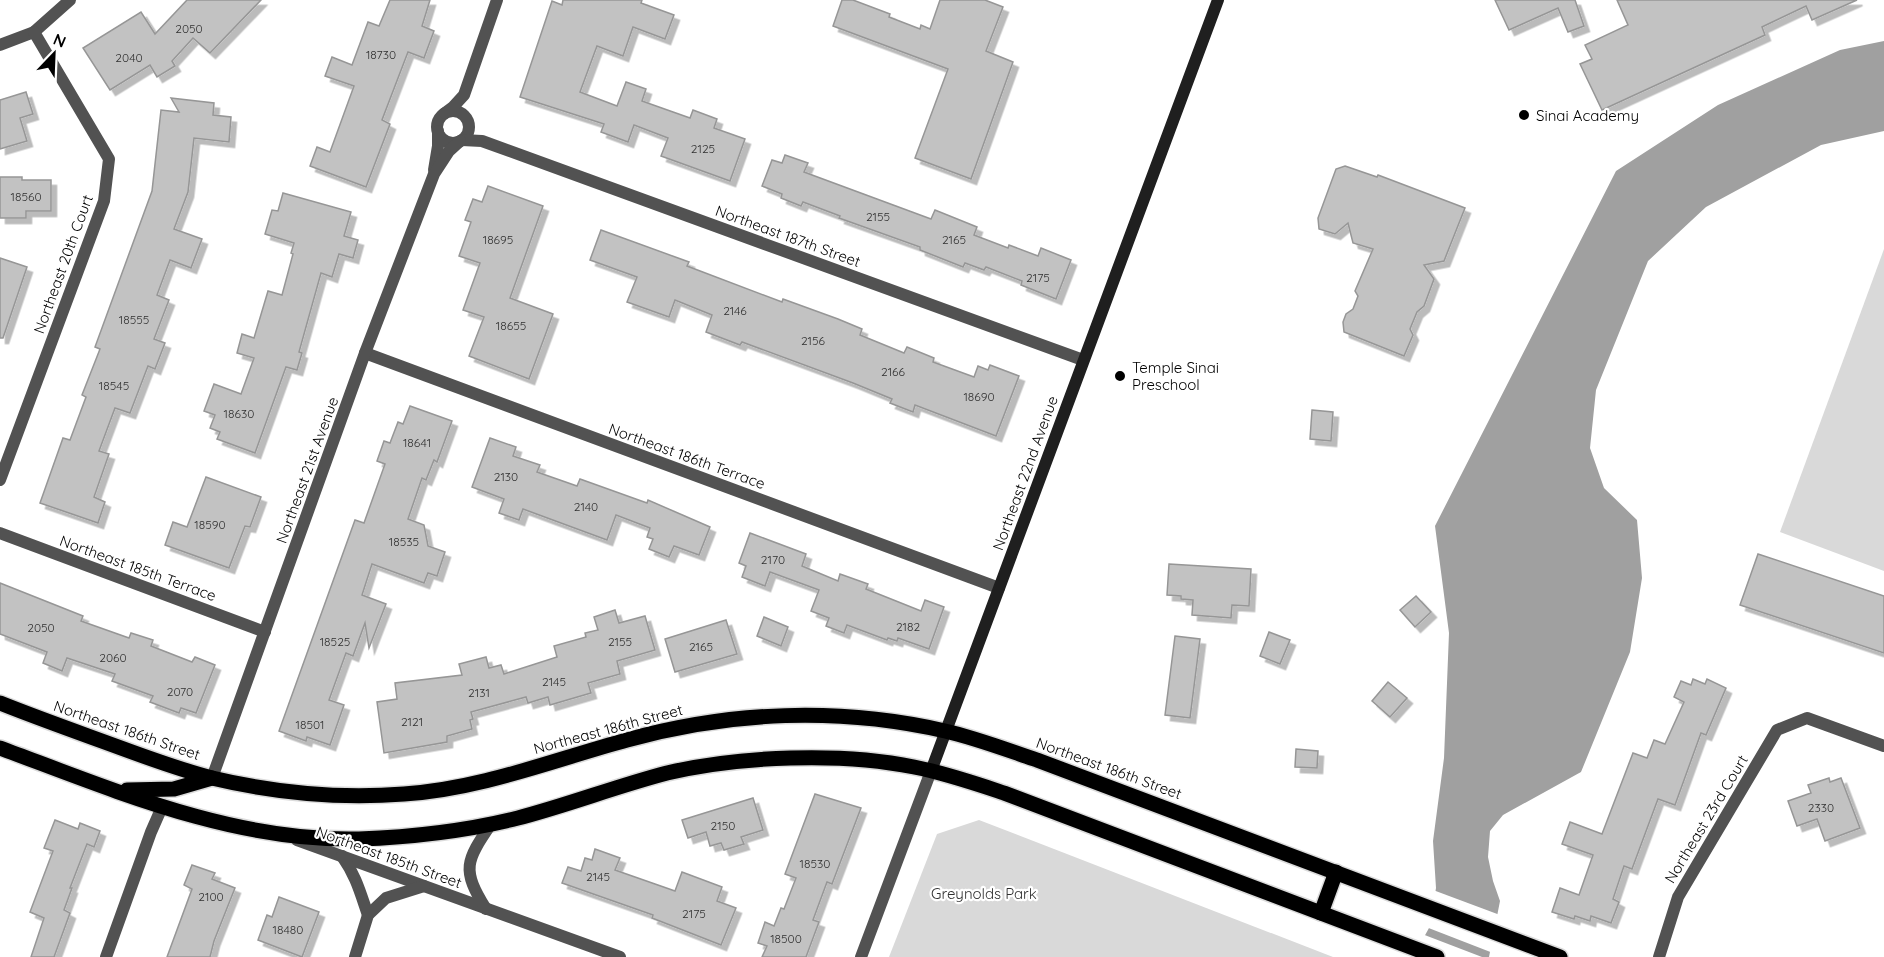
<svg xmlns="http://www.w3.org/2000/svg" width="1884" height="957" viewBox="0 0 1884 957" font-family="Quicksand,sans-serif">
<defs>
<filter id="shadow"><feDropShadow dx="5.5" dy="5.5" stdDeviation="0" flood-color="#0004"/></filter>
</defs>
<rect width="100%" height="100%" fill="#fff"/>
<!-- green -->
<g fill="#d9d9d9">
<path d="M1884,249V571L1780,532Z"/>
<path d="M979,820L1333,957H889L937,834Z"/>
</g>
<!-- water -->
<path fill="#a0a0a0" d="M1884,41V131L1821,145L1706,207L1648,261L1596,390L1590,448L1604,488L1637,520L1642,578L1630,652L1581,772L1503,815L1490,831L1488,857L1493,881L1500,901L1489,957H1413L1429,928L1436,888L1433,841L1444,758L1449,633L1435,526L1616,171L1718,105L1840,50Z"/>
<!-- pier -->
<g fill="#fff">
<path d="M1433,890L1500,915L1493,953L1426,927Z"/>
<path d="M1422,934L1482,957H1410Z"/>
</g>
<!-- building -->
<g fill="#c2c2c2" stroke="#969696" stroke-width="1.5" filter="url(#shadow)">
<path d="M187,0H261L210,53L193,38L172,61L175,66L157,77L150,65L110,90L83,48L141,12L155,34Z"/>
<path d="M390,0H430L422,26L434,31L424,58L408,52L382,120L390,124L366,187L310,166L317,147L330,152L354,86L325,76L332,57L352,65L368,22L379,26Z"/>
<path d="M563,0H642L641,3L674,15L665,39L633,27L623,56L597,46L580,92L617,106L626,82L646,89L642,101L690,118L693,110L717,119L714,128L745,139L730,181L661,156L668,138L634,125L628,142L601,132L604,124L520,97L552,1L562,5Z"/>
<path d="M842,0H853L890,14L889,17L920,29L921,25L930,29L940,0H985L1003,7L986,51L1013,62L971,179L915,158L948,69L833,26Z"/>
<path d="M1495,0H1575L1584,26L1568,32L1558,8L1509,30Z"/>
<path d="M1617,0H1857L1812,20L1806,6L1762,27L1765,35L1602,110L1580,64L1592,59L1585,45L1628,25Z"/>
<path d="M26,92L33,114L20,118L27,141L0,149V100Z"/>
<path d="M171,98L214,103L213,115L231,117L229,142L194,138L188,192L174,229L202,239L191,268L170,260L157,295L169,300L154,339L165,343L155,369L148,366L130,413L115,408L99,451L109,454L94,497L105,502L98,523L40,503L63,438L70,440L86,397L82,395L100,349L95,347L152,191L161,110L179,112Z"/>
<path d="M785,155L808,163L804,172L931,219L935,210L977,227L974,235L1008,248L1009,245L1038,256L1041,248L1071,260L1056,299L1021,285L1022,281L986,267L984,270L965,263L963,267L920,250V247L839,218L840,216L803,202L801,206L781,198L782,194L762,186L772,160L782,163Z"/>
<path d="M1345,166L1377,177L1378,175L1465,208L1444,261L1424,265L1434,279L1424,306L1417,312L1410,329L1413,335L1404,356L1344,332L1343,322L1346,314L1353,309L1358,296L1355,291L1373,249L1353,243L1348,223L1335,234L1319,229L1318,218L1336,169Z"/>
<path d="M0,177H22V180H51V211H26V218H0Z"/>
<path d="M488,186L543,206L510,298L553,314L529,379L469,356L484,317L463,310L480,263L459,256L471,222L465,220L473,199L482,202Z"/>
<path d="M283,193L351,212L344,236L358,240L353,258L339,254L332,277L321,273L299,352L302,353L297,370L286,367L255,453L217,439L220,432L210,428L215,415L204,411L214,384L241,394L254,358L237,353L242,334L254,338L268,291L282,295L293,254L291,253L294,243L265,234L272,210L278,211Z"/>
<path d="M601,230L689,262L687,266L782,302L783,299L838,319L862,329L860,335L904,353L907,347L934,358L933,362L974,377L978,366L988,370L990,365L1019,376L996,436L915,405L913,412L890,403L892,399L853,383L742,342L740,345L706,332L712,315L675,300L669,317L627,302L637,277L590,260Z"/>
<path d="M0,258L27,267L3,338H0Z"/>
<path d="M410,406L452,421L437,462L434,460L426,480L422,478L408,519L424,525L428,546L445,552L437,576L428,573L424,583L372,564L362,595L386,604L369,648L365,623L353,656L346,653L329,700L344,705L330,745L307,737L306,741L279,731L355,520L364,523L385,464L377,461L384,441L390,443L398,422L403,424Z"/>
<path d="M1312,410L1333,412L1331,441L1310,439Z"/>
<path d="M490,438L516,447L513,456L540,465L537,472L577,486L580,479L647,503L648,500L710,527L699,555L674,546L669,557L649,549L653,539L647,537L650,528L616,515L607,540L523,509L519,520L499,513L504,499L472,487Z"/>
<path d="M206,477L261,497L250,527L245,526L229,568L165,545L173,522L187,527Z"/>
<path d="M750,533L806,554L802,566L838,581L840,574L868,584L866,589L921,611L925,600L944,607L929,649L898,638L897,641L888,638L887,640L847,625L844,633L826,626L829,618L811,611L819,590L770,572L765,586L742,577L746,566L739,563Z"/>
<path d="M1758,554L1884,596V653L1740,605Z"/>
<path d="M1169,564L1251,569L1249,606L1232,605L1231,618L1192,615L1193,600L1181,599V596L1167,595Z"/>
<path d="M0,583L83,616L81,621L129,638L131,633L153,640L151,646L192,662L195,657L215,665L196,713L181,708L179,713L150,702L153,696L112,681L115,674L67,658L62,671L43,663L47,652L0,634Z"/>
<path d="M1416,596L1431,612L1415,627L1400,610Z"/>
<path d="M615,610L619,623L645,616L655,650L617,661L620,674L588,683L591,693L550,705L548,697L528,703L526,697L471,712L473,719L470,720L472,729L447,736V742L384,753L377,702L397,699L395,683L462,675L459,664L486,657L489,668L501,665L504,674L557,657L554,646L586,637L585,633L598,630L594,617Z"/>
<path d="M764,617L788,627L781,646L757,636Z"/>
<path d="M726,620L737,654L675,672L665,639Z"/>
<path d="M1269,632L1290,640L1280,664L1260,656Z"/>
<path d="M1175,636L1200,639L1190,718L1165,715Z"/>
<path d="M1693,679L1705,684L1707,679L1726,688L1706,735L1701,733L1675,805L1658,799L1632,869L1624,866L1613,899L1619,902L1611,923L1591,916L1590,921L1575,916L1574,919L1552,912L1560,888L1579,895L1593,855L1562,844L1570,822L1602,834L1633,753L1647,758L1654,740L1665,744L1684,702L1674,697L1681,681L1691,685Z"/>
<path d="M1388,682L1407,698L1390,717L1372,701Z"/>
<path d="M1296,749L1318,751L1317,768L1295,767Z"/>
<path d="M1829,778L1830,782L1841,778L1860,828L1825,841L1817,819L1797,826L1788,801L1811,793L1808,785Z"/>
<path d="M815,794L861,808L832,884L827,882L813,920L819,922L806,957H762L767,946L758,943L765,922L774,926L781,908L784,909L796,878L785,874Z"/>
<path d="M753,798L763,830L741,837L744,844L724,850L721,843L710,846L706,832L688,838L682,820Z"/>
<path d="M55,820L78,829L80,823L100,831L94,847L87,844L70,888H72L64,910L70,913L54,957H31L44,918L30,912L53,851L44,848Z"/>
<path d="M595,849L620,858L615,870L675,891L682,872L722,887L717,901L736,908L721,945L652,918L653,915L562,883L568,867L581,871L585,858L592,860Z"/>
<path d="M192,865L215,873L212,879L235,888L214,941L210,957H167L192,889L184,885Z"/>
<path d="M279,897L319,912L302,957L258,940L267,915L272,917Z"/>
</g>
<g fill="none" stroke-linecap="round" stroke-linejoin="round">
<defs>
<g id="primary">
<path d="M0,703C40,719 80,733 121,748C151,759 181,770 212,778C275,793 339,799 404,794C481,789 553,760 627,740C730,711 840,707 945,731C976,738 1007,750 1037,760L1560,957"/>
<path d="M0,748C116,791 234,842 359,839C413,837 466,831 518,818C568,805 617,786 667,773C740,756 841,752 914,767C945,773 974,783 1004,793L1437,957"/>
<path d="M127,790L174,789L212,778"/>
<path d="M1321,913L1336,872"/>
</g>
</defs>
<!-- primary casing -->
<use href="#primary" stroke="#dbdbdb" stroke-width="18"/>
<!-- street -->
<g stroke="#525252" stroke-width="12">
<path d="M0,45L34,32L70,0"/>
<circle cx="453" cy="127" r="16"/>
<path d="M445,113L453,107L464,95L497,0"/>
<path d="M462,140L482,141L1083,360"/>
<path d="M434,170L438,146V131"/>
<path d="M365,353L999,588"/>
<path d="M0,480L104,201L109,159L34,32"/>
<path d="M0,533L265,632"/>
<path d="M212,778L365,353L434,174L449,151L460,141"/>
<path d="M297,840L620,957"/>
<path d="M342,856C356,876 360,892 368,915"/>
<path d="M486,909C461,869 466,861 491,824"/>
<path d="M106,957L151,832L162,807"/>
<path d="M355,957L368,915L386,898L424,886"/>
<path d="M861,957L931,771"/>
<path d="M1659,957L1678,897L1777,730L1807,718L1884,746"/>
</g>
<!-- secondary -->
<path stroke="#1f1f1f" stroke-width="12" d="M931,771L1218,0"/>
<!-- primary -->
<use href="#primary" stroke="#000" stroke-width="15"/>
</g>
<!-- markers -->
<g fill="#000" stroke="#fff" stroke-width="2">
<circle cx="1524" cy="115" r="6"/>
<circle cx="1120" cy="376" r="6"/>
</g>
<g text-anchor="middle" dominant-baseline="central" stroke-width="4.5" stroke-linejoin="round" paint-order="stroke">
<!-- number labels -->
<g font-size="12" fill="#303030">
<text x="189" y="28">2050</text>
<text x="381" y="54">18730</text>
<text x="129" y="57">2040</text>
<text x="703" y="148">2125</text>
<text x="26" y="196">18560</text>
<text x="878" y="216">2155</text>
<text x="498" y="239">18695</text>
<text x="954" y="239">2165</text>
<text x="1038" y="277">2175</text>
<text x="735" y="310">2146</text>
<text x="134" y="319">18555</text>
<text x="511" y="325">18655</text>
<text x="813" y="340">2156</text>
<text x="893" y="371">2166</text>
<text x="114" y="385">18545</text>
<text x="979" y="396">18690</text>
<text x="239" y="413">18630</text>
<text x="417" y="442">18641</text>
<text x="506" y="476">2130</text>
<text x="586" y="506">2140</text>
<text x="210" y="524">18590</text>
<text x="404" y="541">18535</text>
<text x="773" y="559">2170</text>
<text x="908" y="626">2182</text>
<text x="41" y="627">2050</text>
<text x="335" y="641">18525</text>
<text x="620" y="641">2155</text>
<text x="701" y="646">2165</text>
<text x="113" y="657">2060</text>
<text x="554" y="681">2145</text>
<text x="180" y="691">2070</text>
<text x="479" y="692">2131</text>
<text x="412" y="721">2121</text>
<text x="310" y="724">18501</text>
<text x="1821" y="807">2330</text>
<text x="723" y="825">2150</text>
<text x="815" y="863">18530</text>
<text x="598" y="876">2145</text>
<text x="211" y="896">2100</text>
<text x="694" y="913">2175</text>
<text x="288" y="929">18480</text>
<text x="786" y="938">18500</text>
</g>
<!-- poi labels -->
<g font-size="15" fill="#000" stroke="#fff" text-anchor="start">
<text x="1536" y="115">Sinai Academy</text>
<text x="1132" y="367">Temple Sinai<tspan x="1132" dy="17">Preschool</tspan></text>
</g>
<!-- street labels -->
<g font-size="15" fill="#000" stroke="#fff">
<text transform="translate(788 236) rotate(20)">Northeast 187th Street</text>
<text transform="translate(63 264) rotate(-70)">Northeast 20th Court</text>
<text transform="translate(687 456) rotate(20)">Northeast 186th Terrace</text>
<text transform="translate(307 470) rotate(-70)">Northeast 21st Avenue</text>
<text transform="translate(1025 473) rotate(-70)">Northeast 22nd Avenue</text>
<text transform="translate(138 568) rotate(20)">Northeast 185th Terrace</text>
<text transform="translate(608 729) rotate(-15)">Northeast 186th Street</text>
<text transform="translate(127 730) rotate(19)">Northeast 186th Street</text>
<text transform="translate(1109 768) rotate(20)">Northeast 186th Street</text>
<text transform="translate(1706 819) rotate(-59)">Northeast 23rd Court</text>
<text transform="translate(389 857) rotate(20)">Northeast 185th Street</text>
</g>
<!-- park labels -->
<g font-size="15" fill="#303030" stroke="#fff">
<text x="984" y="893">Greynolds Park</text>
</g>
</g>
<!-- north arrow -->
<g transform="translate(54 54) rotate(23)" stroke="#ffffff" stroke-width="4.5" paint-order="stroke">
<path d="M0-4.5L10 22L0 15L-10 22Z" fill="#000000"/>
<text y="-9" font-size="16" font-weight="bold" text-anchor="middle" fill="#000000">N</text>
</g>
</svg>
